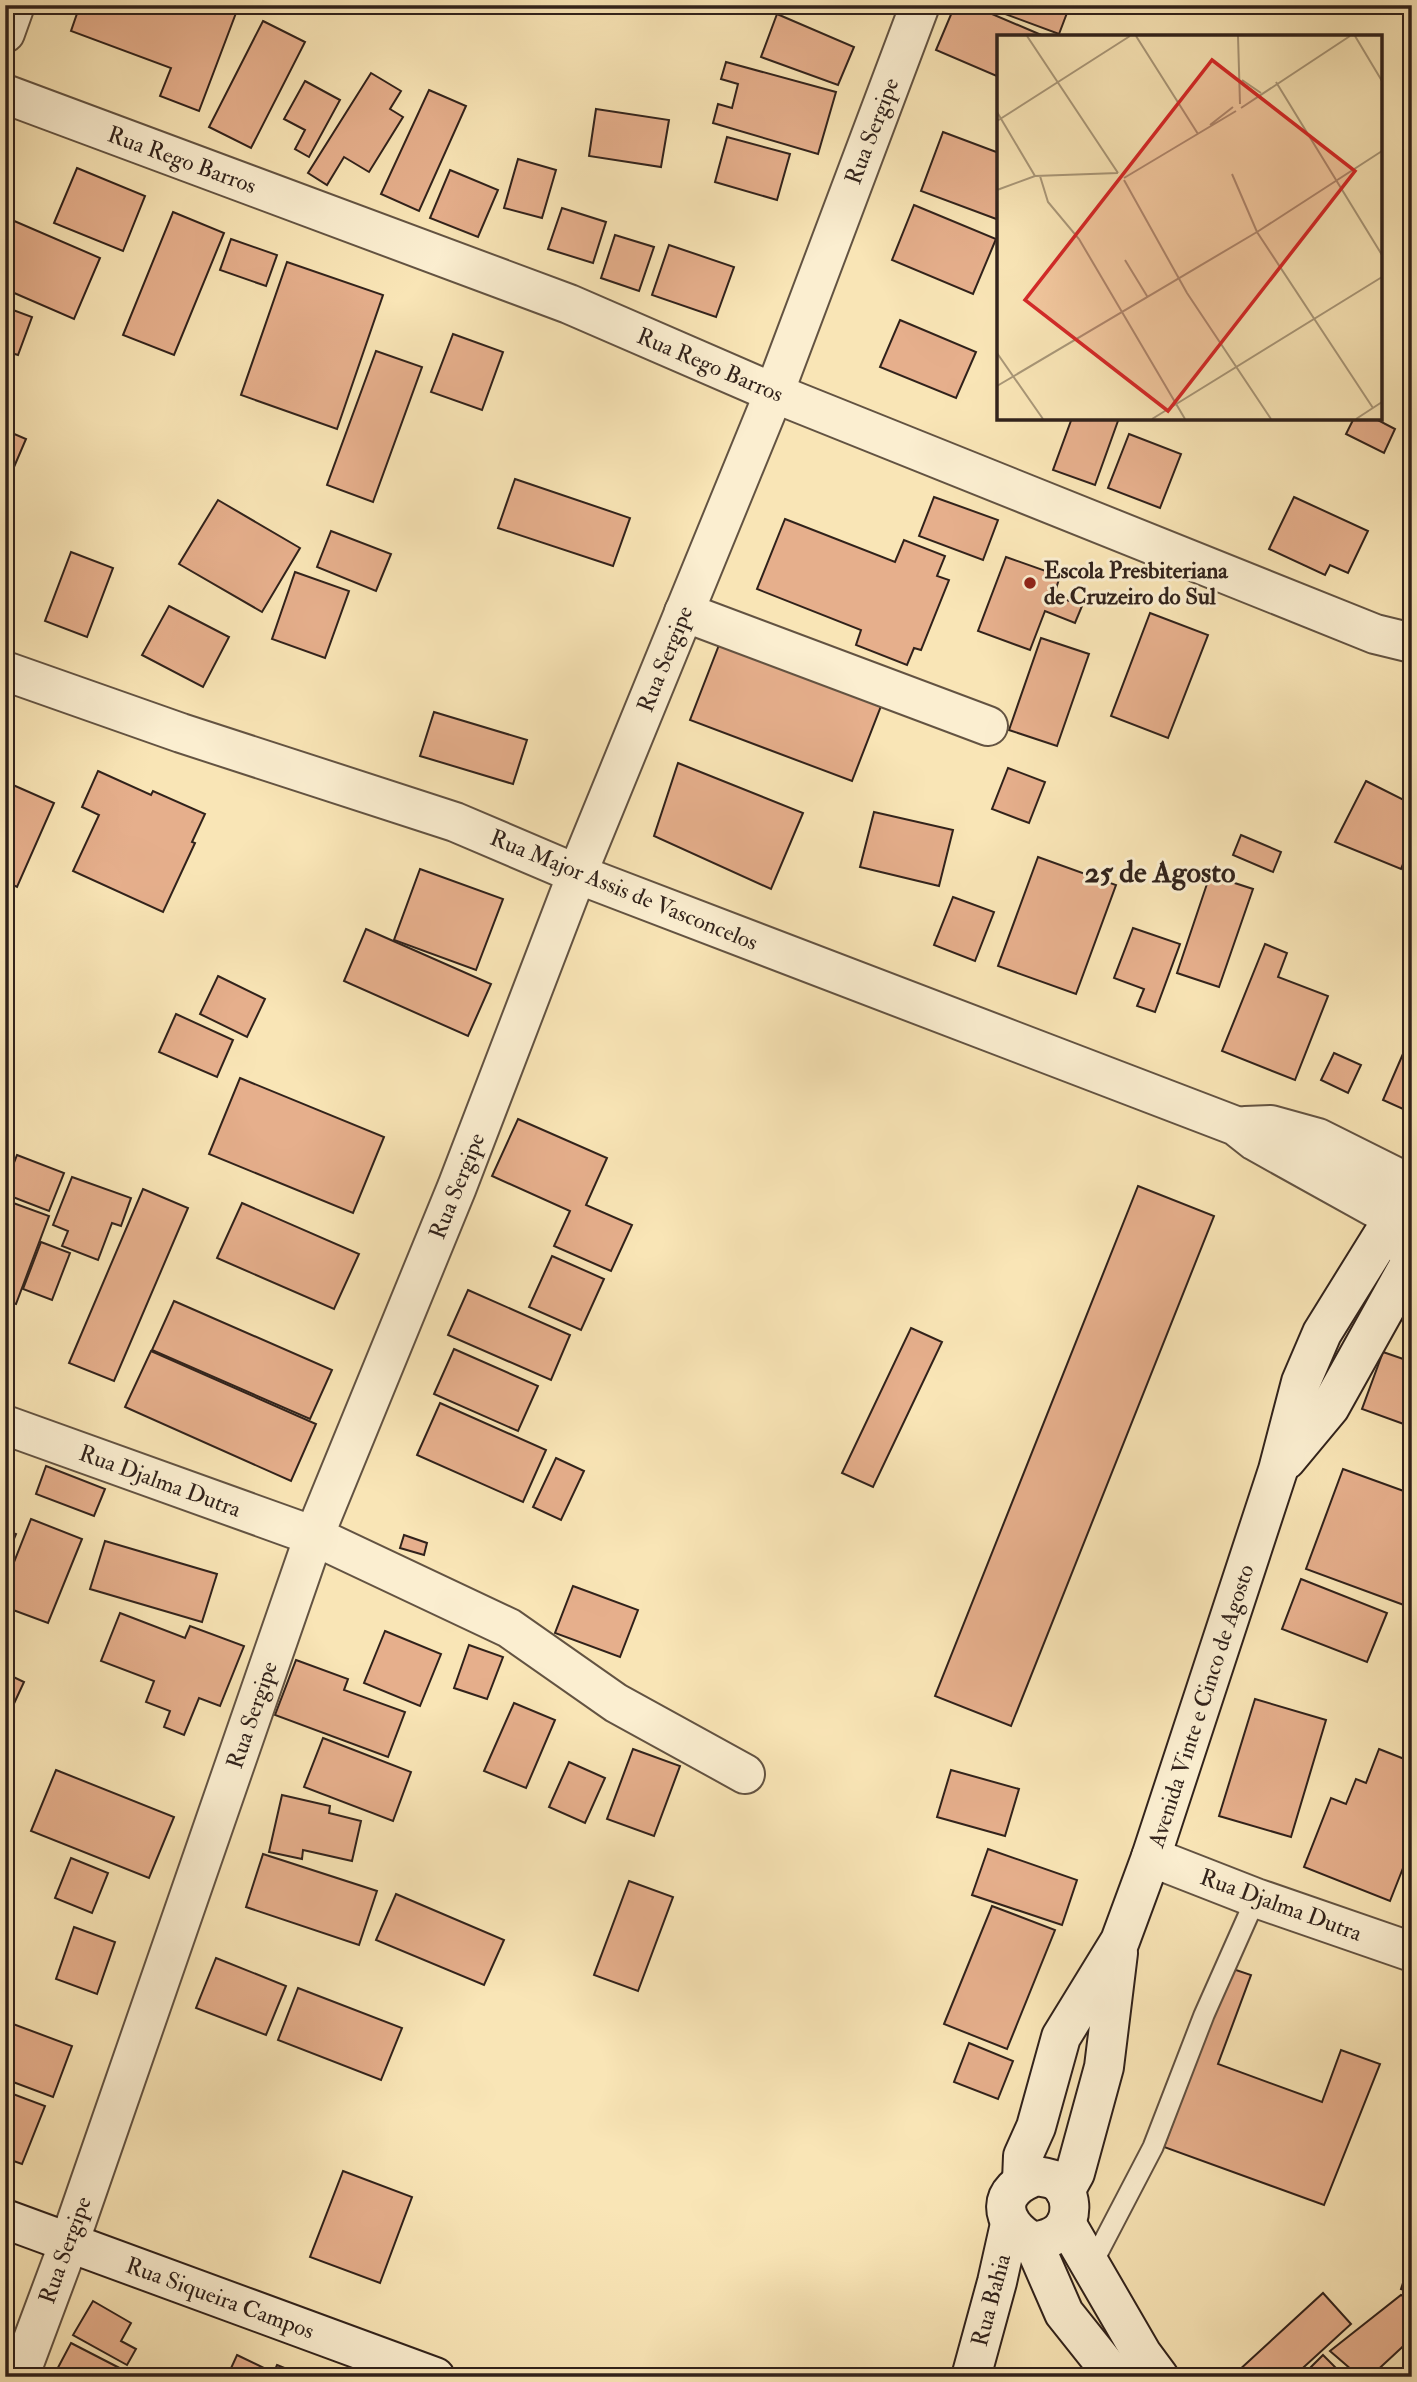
<svg xmlns="http://www.w3.org/2000/svg" width="1417" height="2382" viewBox="0 0 1417 2382" font-family="'IM FELL Double Pica',serif">
<rect width="100%" height="100%" fill="#f9e5b6"/>
<filter id="stains"><feTurbulence type="fractalNoise" baseFrequency=".00286" numOctaves="4"/><feColorMatrix values="0 0 0 0 .2 0 0 0 0 .09 0 0 0 0 .02 0 0 0 .5 -.17"/></filter>
<radialGradient id="worn" r=".72"><stop offset=".6" stop-color="#630" stop-opacity="0"/><stop offset="1" stop-color="#630" stop-opacity=".3"/></radialGradient>
<!-- building -->
<g fill="#e6af8c" stroke="#31221b" stroke-width="2">
<path d="M80,5H239L199,111L160,96L171,68L71,31Z"/>
<path d="M955,5H971L1046,37H999V77L936,50Z"/>
<path d="M981,5H1070L1059,34Z"/>
<path d="M777,14L854,47L838,85L761,57Z"/>
<path d="M263,21L305,42L251,148L209,127Z"/>
<path d="M726,62L836,92L818,154L713,123L718,104L732,108L738,84L721,79Z"/>
<path d="M371,73L401,91L390,109L403,117L369,172L344,157L327,185L308,173Z"/>
<path d="M305,81L340,100L309,157L295,149L305,130L284,119Z"/>
<path d="M429,90L466,106L419,211L381,194Z"/>
<path d="M596,109L669,120L661,167L589,156Z"/>
<path d="M943,132L999,153V220L921,191Z"/>
<path d="M727,137L790,154L777,200L715,182Z"/>
<path d="M518,159L556,170L542,218L504,208Z"/>
<path d="M77,168L145,196L123,251L54,223Z"/>
<path d="M450,170L498,190L478,237L430,218Z"/>
<path d="M914,205L996,239L973,294L892,260Z"/>
<path d="M562,208L606,222L593,263L548,249Z"/>
<path d="M173,212L224,233L174,355L123,335Z"/>
<path d="M5,217L100,258L74,319L5,289Z"/>
<path d="M615,235L654,247L639,291L601,278Z"/>
<path d="M231,239L277,255L266,286L220,270Z"/>
<path d="M669,245L734,267L716,317L652,295Z"/>
<path d="M287,262L383,295L337,429L241,395Z"/>
<path d="M5,307L32,317L18,355L5,351Z"/>
<path d="M900,320L976,352L956,398L880,367Z"/>
<path d="M453,334L503,352L482,410L431,392Z"/>
<path d="M376,351L422,367L373,502L327,485Z"/>
<path d="M1072,418H1119L1095,485L1053,470Z"/>
<path d="M1354,418H1374L1395,429L1384,453L1346,434Z"/>
<path d="M5,430L26,439L5,488Z"/>
<path d="M1129,434L1181,454L1160,508L1108,488Z"/>
<path d="M515,479L630,518L613,566L498,528Z"/>
<path d="M934,497L998,520L983,560L919,536Z"/>
<path d="M1294,497L1368,531L1348,573L1330,565L1325,575L1269,549Z"/>
<path d="M218,500L300,548L262,612L179,564Z"/>
<path d="M785,519L895,562L904,540L945,556L937,576L949,580L921,650L914,648L907,665L856,645L861,630L757,589Z"/>
<path d="M331,531L391,554L376,591L317,567Z"/>
<path d="M71,552L113,568L87,637L45,621Z"/>
<path d="M1006,557L1060,576L1054,595L1082,606L1075,623L1045,611L1030,650L978,631Z"/>
<path d="M295,572L349,591L325,658L272,639Z"/>
<path d="M169,606L229,637L203,687L142,655Z"/>
<path d="M1150,613L1208,635L1168,738L1111,716Z"/>
<path d="M1041,638L1089,654L1057,746L1009,730Z"/>
<path d="M719,645L881,706L852,781L690,720Z"/>
<path d="M434,712L527,740L513,784L420,756Z"/>
<path d="M678,763L803,813L771,889L654,836Z"/>
<path d="M1008,768L1045,782L1029,823L992,809Z"/>
<path d="M98,771L151,795L153,791L205,814L192,842L195,843L163,912L73,871L99,815L82,807Z"/>
<path d="M1366,781L1412,804V841L1401,869L1335,842Z"/>
<path d="M13,785L54,803L17,887L5,881V801Z"/>
<path d="M874,812L953,830L939,886L860,867Z"/>
<path d="M1241,835L1281,852L1273,872L1233,855Z"/>
<path d="M1038,857L1116,885L1076,994L998,966Z"/>
<path d="M420,869L503,899L476,970L394,940Z"/>
<path d="M1210,875L1253,889L1219,987L1177,973Z"/>
<path d="M953,897L994,912L975,961L934,945Z"/>
<path d="M1133,928L1180,944L1155,1012L1137,1006L1144,989L1114,978Z"/>
<path d="M366,929L491,984L468,1036L344,981Z"/>
<path d="M1265,944L1287,953L1278,977L1328,996L1295,1080L1222,1051Z"/>
<path d="M218,976L265,999L247,1037L200,1014Z"/>
<path d="M176,1014L233,1040L217,1077L159,1052Z"/>
<path d="M1412,1033V1113L1383,1100Z"/>
<path d="M1334,1053L1361,1065L1348,1093L1321,1080Z"/>
<path d="M240,1078L384,1137L353,1213L209,1154Z"/>
<path d="M518,1119L607,1158L586,1205L632,1225L611,1271L554,1246L570,1211L492,1176Z"/>
<path d="M17,1155L64,1173L49,1211L5,1194V1186Z"/>
<path d="M72,1177L131,1198L121,1226L112,1223L98,1260L62,1246L68,1231L53,1225Z"/>
<path d="M1138,1186L1214,1216L1011,1726L935,1696Z"/>
<path d="M143,1189L188,1208L114,1381L69,1363Z"/>
<path d="M5,1200L49,1216L16,1304L5,1300Z"/>
<path d="M242,1203L359,1254L334,1309L217,1258Z"/>
<path d="M41,1242L70,1253L52,1300L23,1289Z"/>
<path d="M552,1256L604,1279L581,1330L529,1307Z"/>
<path d="M468,1290L570,1335L551,1380L448,1335Z"/>
<path d="M174,1301L332,1370L310,1419L152,1350Z"/>
<path d="M911,1328L942,1342L873,1487L842,1473Z"/>
<path d="M454,1349L538,1386L518,1431L434,1394Z"/>
<path d="M151,1351L316,1424L291,1481L125,1407Z"/>
<path d="M1383,1352L1412,1362V1427L1362,1409Z"/>
<path d="M440,1403L546,1450L523,1502L417,1455Z"/>
<path d="M556,1458L584,1471L561,1520L533,1507Z"/>
<path d="M46,1466L105,1489L94,1516L36,1494Z"/>
<path d="M1343,1469L1412,1494V1608L1306,1569Z"/>
<path d="M31,1519L82,1539L48,1623L5,1607V1585Z"/>
<path d="M5,1530L16,1534L5,1560Z"/>
<path d="M404,1535L427,1543L424,1555L400,1548Z"/>
<path d="M105,1541L217,1574L202,1622L90,1589Z"/>
<path d="M1301,1579L1387,1613L1367,1662L1282,1629Z"/>
<path d="M573,1586L638,1610L620,1657L555,1633Z"/>
<path d="M120,1613L185,1638L190,1626L244,1646L220,1706L199,1698L184,1735L164,1727L170,1711L146,1702L154,1681L101,1661Z"/>
<path d="M385,1631L441,1654L420,1706L364,1683Z"/>
<path d="M469,1645L503,1657L487,1699L454,1688Z"/>
<path d="M296,1660L348,1679L344,1690L405,1712L388,1757L275,1715Z"/>
<path d="M5,1673L24,1682L5,1723Z"/>
<path d="M1255,1699L1326,1720L1291,1837L1219,1816Z"/>
<path d="M514,1703L555,1720L526,1788L484,1771Z"/>
<path d="M323,1738L411,1772L393,1821L304,1787Z"/>
<path d="M633,1749L680,1766L654,1836L607,1819Z"/>
<path d="M1379,1749L1412,1762V1858H1407L1390,1901L1304,1867L1331,1798L1346,1804L1356,1779L1366,1783Z"/>
<path d="M569,1762L605,1778L585,1823L549,1807Z"/>
<path d="M56,1770L174,1817L149,1878L31,1831Z"/>
<path d="M951,1770L1019,1789L1005,1836L937,1817Z"/>
<path d="M282,1795L330,1806L329,1813L361,1821L352,1861L303,1850L302,1859L269,1852Z"/>
<path d="M988,1849L1077,1880L1062,1925L972,1895Z"/>
<path d="M263,1854L377,1891L359,1945L246,1907Z"/>
<path d="M71,1858L108,1873L92,1913L55,1898Z"/>
<path d="M629,1881L673,1897L638,1991L594,1975Z"/>
<path d="M396,1894L504,1940L484,1985L376,1940Z"/>
<path d="M992,1906L1055,1930L1007,2049L944,2024Z"/>
<path d="M74,1927L115,1942L97,1994L56,1979Z"/>
<path d="M216,1958L286,1986L266,2035L196,2008Z"/>
<path d="M1230,1968L1251,1975L1218,2064L1322,2102L1341,2050L1380,2064L1324,2205L1164,2147Z"/>
<path d="M298,1988L402,2028L381,2080L278,2040Z"/>
<path d="M5,2021L72,2046L53,2097L5,2079Z"/>
<path d="M969,2043L1013,2061L998,2099L954,2082Z"/>
<path d="M5,2091L45,2106L22,2164L5,2158Z"/>
<path d="M343,2171L412,2197L380,2283L310,2257Z"/>
<path d="M1410,2262L1412,2263V2292L1401,2289Z"/>
<path d="M1323,2293L1351,2324L1293,2377H1242L1237,2372Z"/>
<path d="M1401,2295L1412,2300V2338L1370,2377H1360L1330,2351Z"/>
<path d="M93,2301L131,2323L121,2341L136,2349L127,2365L73,2335Z"/>
<path d="M71,2343L137,2377H53Z"/>
<path d="M237,2355L266,2369L262,2377H227Z"/>
<path d="M1323,2355L1343,2375L1301,2377Z"/>
<path d="M277,2365L307,2377H272Z"/>
</g>
<g fill="none" stroke-linecap="round" stroke-linejoin="round">
<defs>
<path id="lane" d="M1091,2266L1153,2147L1204,2015L1256,1898"/>
<g id="street">
<path d="M5,33L15,5"/>
<path d="M5,94L569,304L774,393L1375,634L1412,643"/>
<path d="M684,612L988,726"/>
<path d="M5,671L181,733L455,822L577,874L1236,1126L1255,1141L1388,1215"/>
<path d="M1245,1126L1271,1125L1318,1138L1412,1185"/>
<path d="M5,1425L314,1536L509,1628L616,1703L745,1774"/>
<path d="M1151,1857L1256,1898L1412,1952"/>
<path d="M19,2377L69,2243L314,1536L457,1187L577,874L774,393L920,5"/>
</g>
<g id="secondary">
<path d="M1403,1246C1381,1229 1384,1193 1412,1185"/>
<path d="M1286,1460L1330,1407L1412,1260"/>
<path d="M1037,2176C1042,2177 1049,2178 1054,2180C1073,2190 1074,2219 1059,2232C1051,2239 1042,2240 1033,2242C997,2222 996,2189 1037,2176Z"/>
<path d="M1022,2181L1023,2156L1036,2127L1061,2037L1120,1941L1151,1857L1278,1470L1301,1382L1322,1333L1389,1225"/>
<path d="M1065,2191L1075,2173L1104,2067L1118,1953"/>
<path d="M5,2219L435,2377"/>
<path d="M1066,2223L1142,2354L1159,2377"/>
<path d="M1033,2242L1064,2313L1115,2377"/>
<path d="M971,2377L997,2282L1010,2224"/>
</g>
</defs>
<!-- lane casing -->
<use href="#lane" stroke="#635342" stroke-width="23"/>
<!-- street casing -->
<use href="#street" stroke="#635342" stroke-width="42"/>
<!-- secondary casing -->
<use href="#secondary" stroke="#31221b" stroke-width="42"/>
<!-- lane -->
<use href="#lane" stroke="#fbeed0" stroke-width="19"/>
<!-- street -->
<use href="#street" stroke="#fbeed0" stroke-width="38"/>
<!-- secondary -->
<use href="#secondary" stroke="#fbeed0" stroke-width="38"/>
</g>
<!-- markers -->
<circle fill="#8f2418" stroke="#fbeed0" stroke-width="2.5" cx="1030" cy="583" r="7"/>
<g text-anchor="middle" dominant-baseline="central" stroke-width="6" stroke-linejoin="round" paint-order="stroke">
<!-- street labels -->
<g font-size="23" fill="#31221b" stroke="#fbeed0">
<text transform="translate(872 131) rotate(-69)">Rua Sergipe</text>
<text transform="translate(182 160) rotate(20)">Rua Rego Barros</text>
<text transform="translate(710 365) rotate(23)">Rua Rego Barros</text>
<text transform="translate(665 659) rotate(-68)">Rua Sergipe</text>
<text transform="translate(624 890) rotate(22)">Rua Major Assis de Vasconcelos</text>
<text transform="translate(457 1186) rotate(-68)">Rua Sergipe</text>
<text transform="translate(160 1481) rotate(20)">Rua Djalma Dutra</text>
<text transform="translate(1201 1706) rotate(-72)">Avenida Vinte e Cinco de Agosto</text>
<text transform="translate(252 1715) rotate(-71)">Rua Sergipe</text>
<text transform="translate(1281 1905) rotate(20)">Rua Djalma Dutra</text>
<text transform="translate(65 2250) rotate(-70)">Rua Sergipe</text>
<text transform="translate(220 2298) rotate(20)">Rua Siqueira Campos</text>
<text transform="translate(991 2300) rotate(-75)">Rua Bahia</text>
</g>
<!-- poi labels -->
<g font-size="23" font-weight="bold" fill="#31221b" stroke="#fbeed0" text-anchor="start">
<text x="1044" y="570">Escola Presbiteriana<tspan x="1044" dy="26">de Cruzeiro do Sul</tspan></text>
</g>
<!-- district labels -->
<g font-size="30" font-weight="bold" fill="#31221b" stroke="#fbeed0">
<text x="1160" y="872">25 de Agosto</text>
</g>
</g>
<!-- overview -->
<g transform="translate(997 35)">
<rect width="385" height="385" fill="#f9e5b6"/>
<path fill="none" stroke="#a99778" stroke-width="2" d="M30,1L121,138M139,1L201,99M241,1L243,69M358,1L385,46M245,45L264,58M279,47L385,220M244,73L353,1M0,77L38,141M0,86L133,1M213,90L236,72M235,139L260,197L376,373M43,141L51,167L82,204L188,384M127,143L239,76M127,145L190,258L274,384M0,155L38,141L121,138M128,225L150,261M0,318L46,384M0,351L260,197L385,116M155,384L385,242M359,384L385,367"/>
<path fill="#d62828" fill-opacity="0.15" stroke="#d62828" stroke-width="3.5" d="M215,25L358,136L171,376L28,265Z"/>
<rect width="385" height="385" fill="none" stroke="#31221b" stroke-width="3.5"/>
</g>
<!-- margin -->
<rect width="1417" height="2382" fill="none" stroke="#f9e5b6" stroke-width="28"/>
<rect x="7" y="7" width="1403" height="2368" fill="none" stroke="#31221b" stroke-width="3.5"/>
<rect x="14" y="14" width="1389" height="2354" fill="none" stroke="#31221b" stroke-width="2"/>
<rect width="100%" height="100%" filter="url(#stains)"/>
<rect width="100%" height="100%" fill="url(#worn)"/>
</svg>
